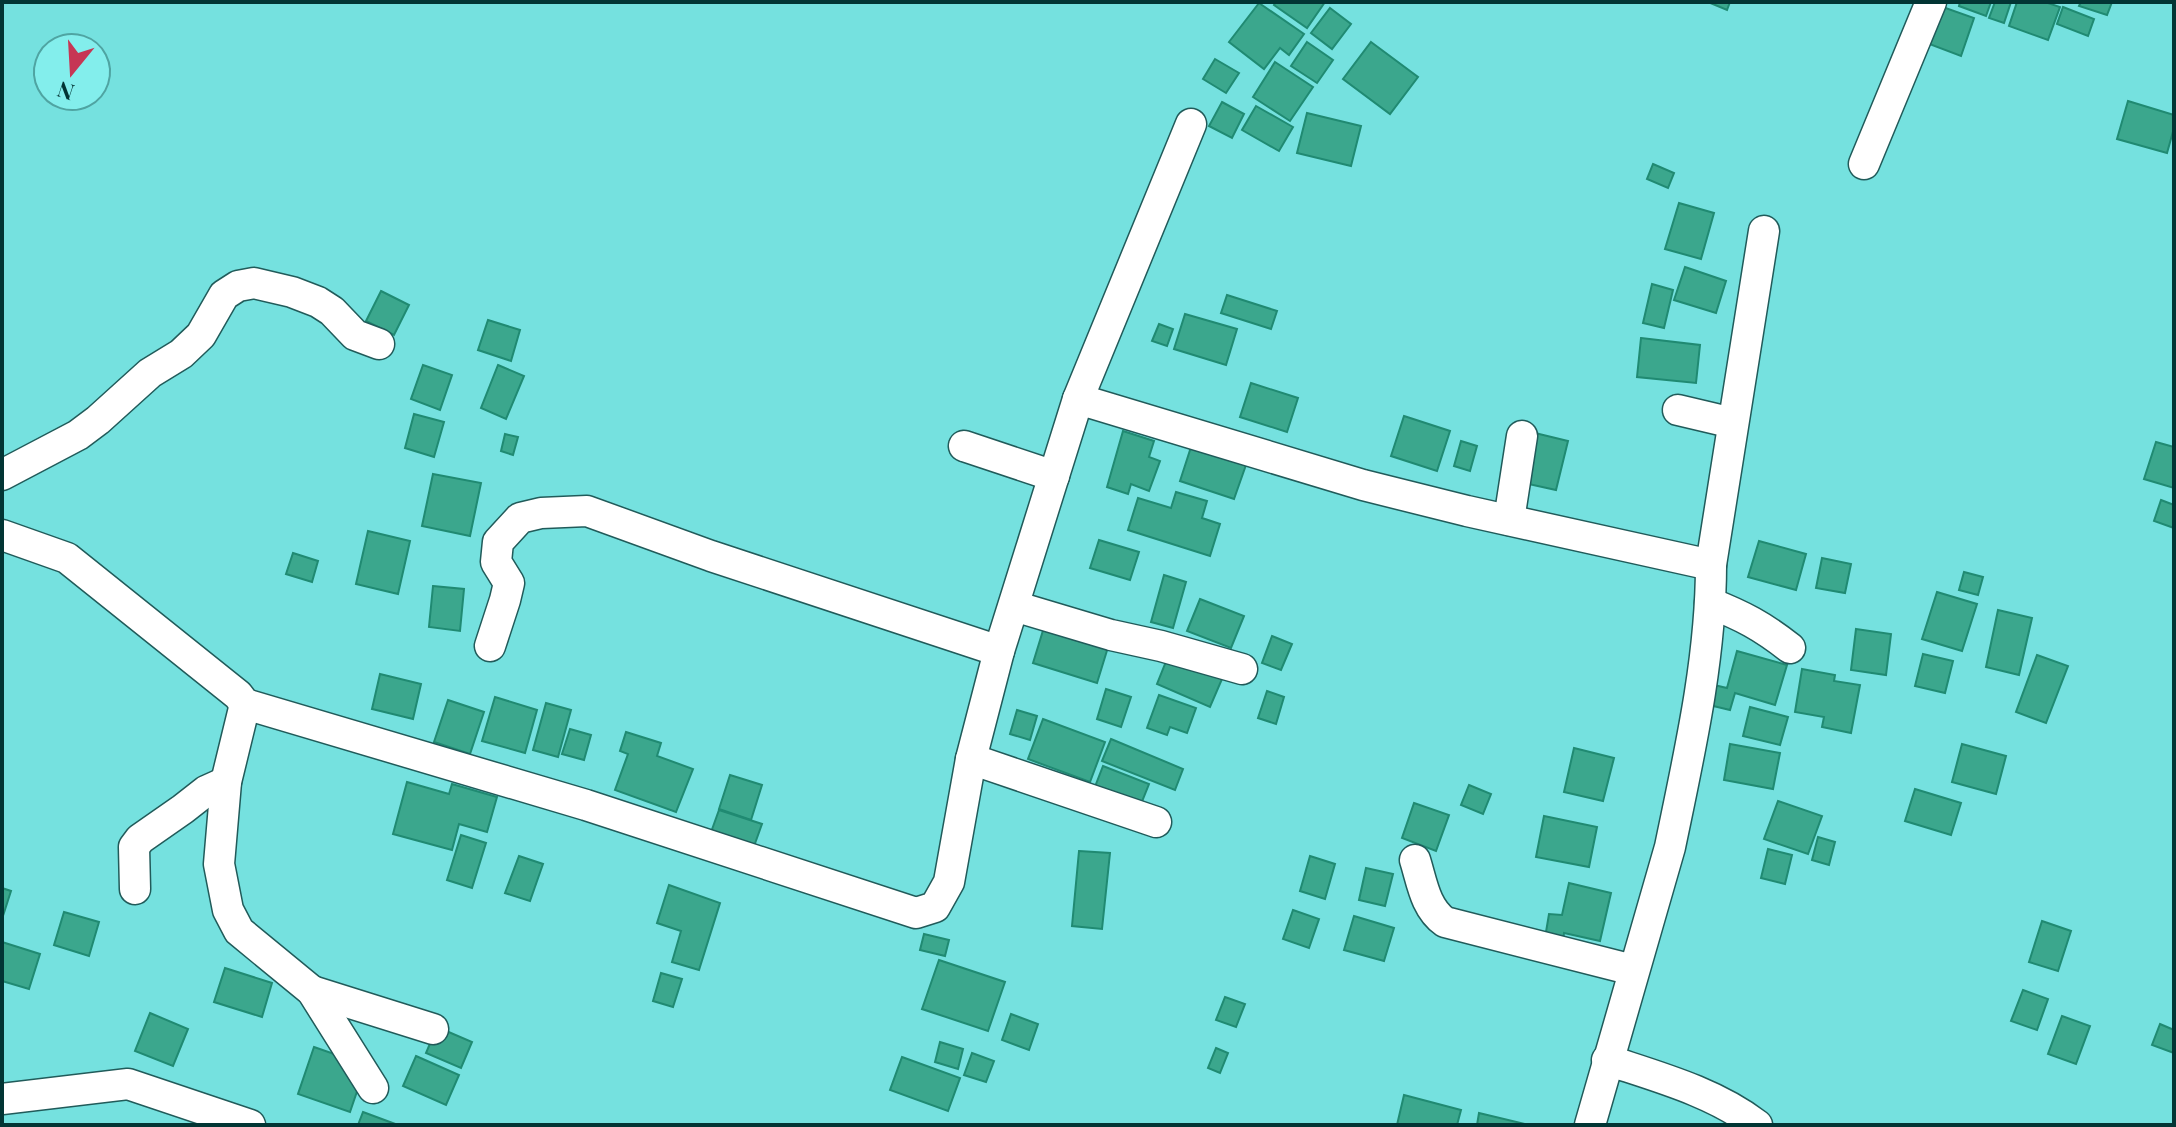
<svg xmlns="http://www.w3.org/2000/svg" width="2176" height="1127" viewBox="0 0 2176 1127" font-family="'Playfair Display',serif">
<rect width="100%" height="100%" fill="#75e1df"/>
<!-- building -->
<g fill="#3ba78d" stroke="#208a72" stroke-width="2">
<path d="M1276,2H1325L1307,28L1274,5Z"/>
<path d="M1708,2H1730L1727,10Z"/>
<path d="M1960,2H1991L1986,16L1959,6Z"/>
<path d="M1995,2H2011L2004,23L1989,18Z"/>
<path d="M2017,2H2045L2060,7L2048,40L2009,26Z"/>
<path d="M2081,2H2112L2107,15L2079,6Z"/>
<path d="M1259,3L1304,34L1289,55L1280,48L1264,69L1229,42Z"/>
<path d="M1937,5L1974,18L1961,56L1924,42Z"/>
<path d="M2063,7L2094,19L2088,36L2057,24Z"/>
<path d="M1330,8L1351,24L1332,49L1311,33Z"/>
<path d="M1307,42L1333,60L1317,83L1291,66Z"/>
<path d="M1371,42L1418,77L1390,114L1343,79Z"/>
<path d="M1215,59L1239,73L1226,93L1203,79Z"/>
<path d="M1275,62L1313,87L1290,121L1253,97Z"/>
<path d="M2128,101L2174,115V128L2167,153L2117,139Z"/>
<path d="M1222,102L1244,114L1232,138L1209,126Z"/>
<path d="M1256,106L1293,127L1279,151L1242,130Z"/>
<path d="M1307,113L1361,126L1351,166L1297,153Z"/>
<path d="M1653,164L1674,173L1668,188L1647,179Z"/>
<path d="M1679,203L1714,213L1701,259L1665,249Z"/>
<path d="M1685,267L1726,281L1716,313L1674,300Z"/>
<path d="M1652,284L1673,290L1664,328L1643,323Z"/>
<path d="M381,291L409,305L394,335L366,321Z"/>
<path d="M1227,295L1277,311L1271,329L1221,313Z"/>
<path d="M1185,314L1237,329L1226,365L1174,349Z"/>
<path d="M488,320L520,330L511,361L478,350Z"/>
<path d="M1159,324L1173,329L1167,346L1152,341Z"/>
<path d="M1641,338L1700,345L1696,383L1637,377Z"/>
<path d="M423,365L452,375L440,410L411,399Z"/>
<path d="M498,365L524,376L506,419L481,408Z"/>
<path d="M1251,383L1298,398L1287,432L1240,417Z"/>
<path d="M414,414L444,422L434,457L405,448Z"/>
<path d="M1404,416L1450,431L1437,471L1391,456Z"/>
<path d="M1123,431L1154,441L1149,457L1160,461L1149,491L1131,484L1128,494L1107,487Z"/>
<path d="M1535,433L1568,441L1556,490L1524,483Z"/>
<path d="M505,434L518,437L513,455L501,451Z"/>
<path d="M1461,441L1477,446L1470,471L1454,466Z"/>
<path d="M2156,442L2174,447V488L2144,479Z"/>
<path d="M1191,447L1246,465L1234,499L1180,481Z"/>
<path d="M433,474L481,483L470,536L422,526Z"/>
<path d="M1176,492L1207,501L1202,518L1220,524L1210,556L1128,530L1138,498L1171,508Z"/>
<path d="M2161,500L2174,505V528L2154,521Z"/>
<path d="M368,531L410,541L398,594L356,584Z"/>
<path d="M1099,540L1139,552L1130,580L1090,568Z"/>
<path d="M1759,541L1806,554L1796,590L1748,577Z"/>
<path d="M293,553L318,561L312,582L286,574Z"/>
<path d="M1822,558L1851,564L1845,593L1816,588Z"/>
<path d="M1964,572L1983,577L1978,595L1959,590Z"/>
<path d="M1164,575L1186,582L1173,628L1151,622Z"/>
<path d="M433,586L464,589L460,631L429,627Z"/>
<path d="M1937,592L1977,604L1962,651L1922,639Z"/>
<path d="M1200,599L1244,616L1231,648L1187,631Z"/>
<path d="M1998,610L2032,618L2019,675L1986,667Z"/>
<path d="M1045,624L1109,644L1097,683L1033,663Z"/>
<path d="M1856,629L1891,634L1886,675L1851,670Z"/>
<path d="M1272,636L1292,644L1281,670L1262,663Z"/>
<path d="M1171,649L1225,672L1210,707L1157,684Z"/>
<path d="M1737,651L1787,665L1775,705L1735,693L1730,710L1709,705L1714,685L1727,688Z"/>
<path d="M1923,654L1953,661L1945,693L1915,686Z"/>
<path d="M2037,655L2068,666L2046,723L2016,712Z"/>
<path d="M1802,669L1835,675L1834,681L1860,685L1851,733L1822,727L1824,717L1795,712Z"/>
<path d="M380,674L421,684L413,719L372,709Z"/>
<path d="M1106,689L1131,697L1121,727L1097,719Z"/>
<path d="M1267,691L1284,697L1276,724L1258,718Z"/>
<path d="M1159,695L1196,708L1187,733L1170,727L1167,735L1147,728Z"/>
<path d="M495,697L537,710L525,753L482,741Z"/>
<path d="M448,700L484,712L470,754L434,742Z"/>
<path d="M546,703L571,710L558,757L533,750Z"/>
<path d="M1750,707L1788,717L1780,745L1743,736Z"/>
<path d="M1017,710L1037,716L1030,740L1010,734Z"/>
<path d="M1043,719L1105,742L1090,782L1028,759Z"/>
<path d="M570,729L591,735L584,760L562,754Z"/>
<path d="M626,732L661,743L657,756L693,769L676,812L615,790L628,754L620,751Z"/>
<path d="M1111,739L1183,769L1175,790L1102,761Z"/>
<path d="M1730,744L1780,753L1773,789L1724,780Z"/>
<path d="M1962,744L2006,756L1996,794L1952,782Z"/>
<path d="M1574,748L1614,758L1603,801L1564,792Z"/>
<path d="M1103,766L1149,784L1139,809L1093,792Z"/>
<path d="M730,775L762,785L751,820L719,809Z"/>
<path d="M407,782L449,794L452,784L497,797L487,832L459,824L452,850L393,834Z"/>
<path d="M1469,785L1491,794L1483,814L1461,805Z"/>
<path d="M1915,789L1961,803L1951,835L1905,821Z"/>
<path d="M1778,801L1822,816L1808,854L1764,839Z"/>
<path d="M1414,803L1449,815L1436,851L1402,838Z"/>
<path d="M719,810L762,824L753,849L710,835Z"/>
<path d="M1544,816L1597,827L1589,867L1536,857Z"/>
<path d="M461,835L486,843L472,888L447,880Z"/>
<path d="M1818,837L1835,842L1829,865L1812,860Z"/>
<path d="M1768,849L1792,855L1785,884L1761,878Z"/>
<path d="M1079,851L1110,853L1102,929L1072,926Z"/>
<path d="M519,856L543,864L530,901L505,893Z"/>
<path d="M1310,856L1335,864L1325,899L1300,891Z"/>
<path d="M1366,868L1393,874L1385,906L1359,900Z"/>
<path d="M1569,883L1611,893L1600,941L1564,933L1563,941L1545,938L1549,914L1562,915Z"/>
<path d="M669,885L720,903L699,970L672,962L681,931L657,923Z"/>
<path d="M2,888L11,891L2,919Z"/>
<path d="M1293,910L1319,919L1309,948L1283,939Z"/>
<path d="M64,912L99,922L89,956L54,945Z"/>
<path d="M1354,916L1394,928L1384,961L1344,950Z"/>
<path d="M2042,921L2071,931L2058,971L2029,962Z"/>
<path d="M924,934L949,940L945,956L920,950Z"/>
<path d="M2,942L40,954L29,989L2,981Z"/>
<path d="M939,960L1005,982L988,1031L922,1009Z"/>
<path d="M225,968L272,983L262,1017L214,1002Z"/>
<path d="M661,973L682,979L673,1007L653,1001Z"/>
<path d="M2023,990L2048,999L2037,1030L2011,1021Z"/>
<path d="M1225,997L1245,1004L1236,1027L1216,1020Z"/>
<path d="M150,1013L188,1029L173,1066L135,1051Z"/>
<path d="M1011,1014L1038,1024L1029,1050L1002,1040Z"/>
<path d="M2062,1016L2090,1026L2076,1064L2048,1054Z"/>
<path d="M2160,1024L2174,1030V1053L2152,1045Z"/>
<path d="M437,1027L472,1042L461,1068L426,1053Z"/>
<path d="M940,1042L963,1049L958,1069L935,1062Z"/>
<path d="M314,1047L366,1065L350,1112L298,1094Z"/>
<path d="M1216,1048L1228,1053L1220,1073L1208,1068Z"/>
<path d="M972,1053L994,1061L986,1082L964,1075Z"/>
<path d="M416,1056L459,1075L446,1105L403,1086Z"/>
<path d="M902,1057L960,1078L948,1111L890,1090Z"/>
<path d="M1404,1095L1461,1110L1457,1125H1397Z"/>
<path d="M363,1112L398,1125H358Z"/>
<path d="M1479,1113L1529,1125H1477Z"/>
</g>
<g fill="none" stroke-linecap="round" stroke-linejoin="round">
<defs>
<g id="minor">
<path d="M1864,164L1931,2"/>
<path d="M1078,399L1191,124"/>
<path d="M1678,410L1733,423"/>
<path d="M964,446L1054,476"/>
<path d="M2,475L78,435L98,420L150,373L181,354L201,335L224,295L238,286L254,283L292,292L318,302L332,311L355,335L379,344"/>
<path d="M1509,520L1522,436"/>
<path d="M2,535L67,558L238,695L245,704L586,805L916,913L935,907L949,882L971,759L999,651L1078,399L1363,485L1467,511L1711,565"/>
<path d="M1710,603C1743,616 1762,626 1790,648"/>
<path d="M1014,606L1111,635L1161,646L1242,669"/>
<path d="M490,646L505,600L509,583L496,562L498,542L520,518L541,513L587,511L711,556L999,651"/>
<path d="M245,704L226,782L219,864L228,910L239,931L312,991L373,1088"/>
<path d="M971,759L1156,822"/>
<path d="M1415,860C1422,882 1425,908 1445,922L1633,970"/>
<path d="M135,889L134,847L140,839L183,809L206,791L226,782"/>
<path d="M312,991L433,1029"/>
<path d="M1607,1060C1658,1077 1714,1092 1757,1125"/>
<path d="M2,1099L128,1084L250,1125"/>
<path d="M1590,1125L1670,847C1689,755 1711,660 1711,565L1764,231"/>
</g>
</defs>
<!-- minor casing -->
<use href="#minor" stroke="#215b5a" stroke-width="33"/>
<!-- minor -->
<use href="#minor" stroke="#fff" stroke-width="30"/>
</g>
<!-- border -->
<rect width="2176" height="1127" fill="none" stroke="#023534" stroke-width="8"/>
<!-- north arrow -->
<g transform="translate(72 72) rotate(198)"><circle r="38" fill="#83eeec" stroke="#4fa4a2" stroke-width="2"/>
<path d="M0-6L14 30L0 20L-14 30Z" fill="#c63654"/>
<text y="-12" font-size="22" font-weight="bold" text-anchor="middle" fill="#023534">N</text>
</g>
</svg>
